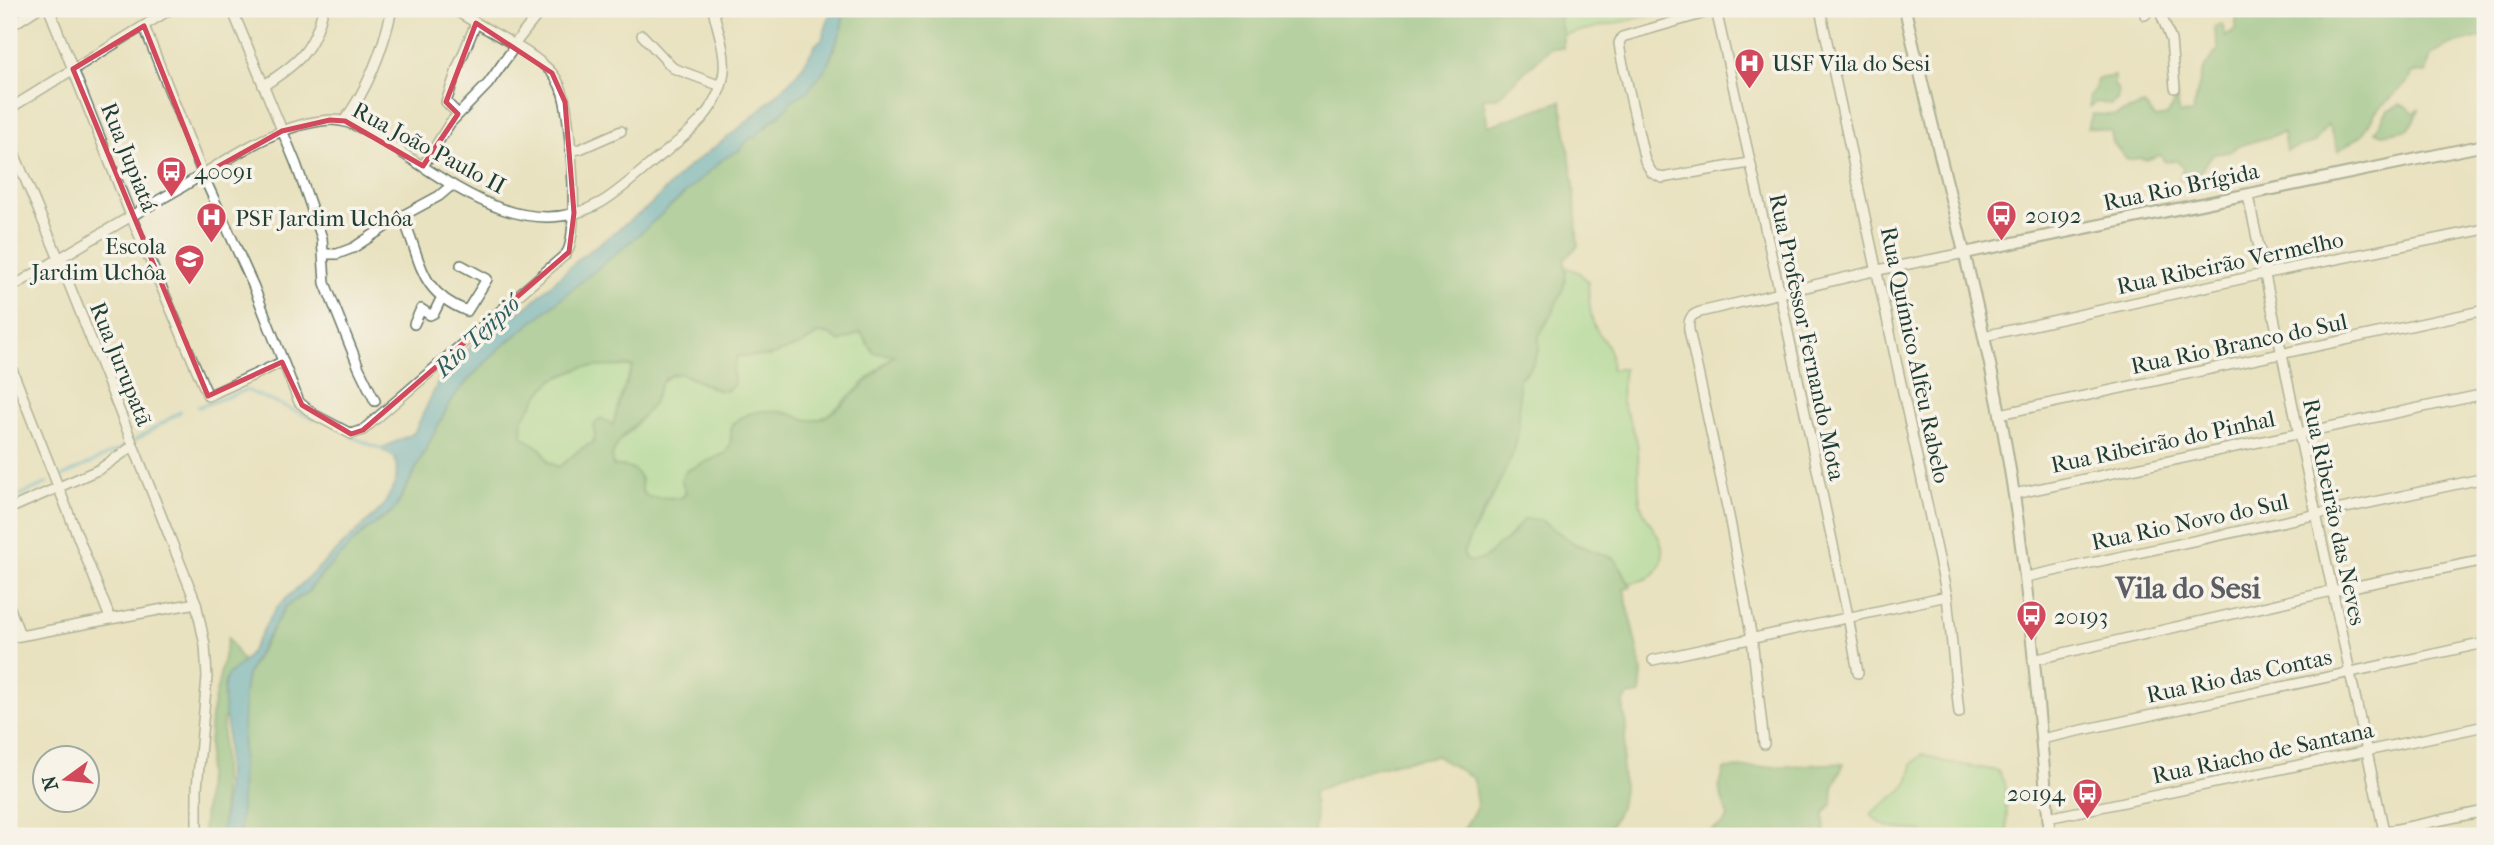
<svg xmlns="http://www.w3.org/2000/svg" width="2494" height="845" viewBox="0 0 2494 845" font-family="'IM FELL French Canon',serif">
<rect width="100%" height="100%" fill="#f7f3e8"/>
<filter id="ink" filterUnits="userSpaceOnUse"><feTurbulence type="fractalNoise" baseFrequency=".0143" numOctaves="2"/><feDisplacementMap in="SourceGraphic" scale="14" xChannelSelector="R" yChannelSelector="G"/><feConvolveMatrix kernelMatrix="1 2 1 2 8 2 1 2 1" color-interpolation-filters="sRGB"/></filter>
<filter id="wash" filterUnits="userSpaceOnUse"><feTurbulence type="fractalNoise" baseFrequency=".00686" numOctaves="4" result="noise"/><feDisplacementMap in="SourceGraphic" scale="28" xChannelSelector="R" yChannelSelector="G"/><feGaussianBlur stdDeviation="1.57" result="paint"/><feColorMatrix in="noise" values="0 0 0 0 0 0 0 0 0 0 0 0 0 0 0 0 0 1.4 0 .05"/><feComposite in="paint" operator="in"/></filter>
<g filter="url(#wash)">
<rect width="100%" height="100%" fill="#e9e2c0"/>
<!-- green -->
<g fill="#96da92" stroke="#5a8c63" stroke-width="2">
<path d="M1557,9H1677L1563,35Z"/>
<path d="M1565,267L1578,272L1588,281C1589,295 1589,309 1593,322C1600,342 1614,344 1611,369H1624C1623,379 1620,392 1622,401C1626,415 1634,427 1637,442C1640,461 1637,481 1640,501C1643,522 1667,536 1662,560C1658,577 1644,581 1629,583L1615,559L1575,544L1541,520L1515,528C1512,535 1487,561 1480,562C1476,563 1471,561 1467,561L1463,554L1469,538L1491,502L1517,434L1519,379C1524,374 1531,369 1534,362C1539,353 1536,344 1539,335C1547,313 1569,292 1565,267Z"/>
<path d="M861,332L867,344L895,354L831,413L818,420H807L793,415L732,424L730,445L726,453L686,471V493L681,498H648L642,492L641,478L624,466H613L611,457L618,442L632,429L653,403L661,383L670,376L679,373L718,391L734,384L733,370L737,356H770L800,345L820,333L830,335Z"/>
<path d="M633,365L626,382L613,426L595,435L593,443C577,448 573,459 558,467L548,462L542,450L522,436L523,418L541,392L554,379L584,367Z"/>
<path d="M1923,754L1941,761L1998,771L2005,784L2008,836H1920L1922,831C1903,829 1883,831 1871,814C1890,795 1910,795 1912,764Z"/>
</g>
<!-- forest -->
<g fill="#78ba7c" stroke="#4c7c58" stroke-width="2" fill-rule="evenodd">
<path d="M844,9H1557L1563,35V48H1550L1497,98H1483L1488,126L1561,101L1574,185L1578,246L1564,259L1566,273L1563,289L1550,317L1539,336V349L1533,364L1519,379C1519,403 1521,428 1514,450C1501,487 1476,518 1463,554L1467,561C1483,562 1486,558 1496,547C1500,543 1507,542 1510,537C1516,531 1518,525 1524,519L1540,520L1575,544L1615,559L1631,587L1624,589L1642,672L1640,694L1628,696L1623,703L1626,728L1622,768L1623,790L1620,808L1610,828L1613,836H1460L1477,806L1473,778L1436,756L1395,763L1352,775L1314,792L1316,821L1313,836H240L244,693L247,675L286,606L308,592L336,559L370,527L390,514L399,503L447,408L459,390L473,375L498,350L636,237L723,159L740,150L747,140L768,126L772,120L778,118L791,101L812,85L826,68L833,52L841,31ZM861,332L874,353L894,355C877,371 840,412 820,419C810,422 802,418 793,415C771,408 750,409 732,424L730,445L726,453L686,471L681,480L686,493L681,498L648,497L642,492C641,471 634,466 613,466C611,457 613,452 617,445C625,430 644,419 653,403C659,391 660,376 676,374C689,372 711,391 727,391L734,384L733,370L737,356H770L800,345L820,333L830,335L840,342ZM633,366L620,399L613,425L601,418L593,426L595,435L593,443C577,448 573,458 558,467L548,462L542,450L522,436L523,418L541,392L554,379L583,367Z"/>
<path d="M2253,9H2261L2266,17L2276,9H2290L2295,17L2314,16L2320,19L2329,9H2485V36L2453,44L2431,55L2426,73L2412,72L2407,83L2375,113L2363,134L2338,151L2328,124L2315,142L2286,151L2283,133L2241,145L2229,152L2214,154L2207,161L2193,183L2180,178L2183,168L2176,160L2165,162L2160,155L2147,160L2140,158L2127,160L2113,143L2111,131L2088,128L2092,114L2115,115L2144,105L2156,118L2166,116L2175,101V91L2180,114L2192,113C2201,88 2196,70 2219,50L2214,27L2222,24L2226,37L2236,29V17L2253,11Z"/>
<path d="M2114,76V85L2119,91L2117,100L2111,105L2097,102L2090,107L2089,96L2095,89L2097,79Z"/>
<path d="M2400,104L2409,108L2413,113L2420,108L2409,129L2384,134L2375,132L2388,110Z"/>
<path d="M228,638L245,665L223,721V836H203L211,716Z"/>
<path d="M1844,763L1833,788L1832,804L1824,814L1825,836H1701L1723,824L1728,817L1719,788L1724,769Z"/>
</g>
<!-- water -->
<path fill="#4da9cb" stroke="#367380" stroke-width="2" d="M832,9H844L841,31L826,68L807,92L791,101C787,111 779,114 771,121C765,126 765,129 758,133L756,139L751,137L740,150L723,159L636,237L498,350L473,375L459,390L447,408L395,509L364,532L316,580L308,592L286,606L255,658L247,675L244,693L240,836H221C227,801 227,765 227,729C226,714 221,695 225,681C228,671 236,669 243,662C257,647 264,624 277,607L383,507C392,488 400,482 395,458L380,449L414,433L438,382L449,367L486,333L527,307L581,257L648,207L687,168L742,126L785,87L803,66L816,44L822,39Z"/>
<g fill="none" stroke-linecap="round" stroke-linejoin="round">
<!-- stream -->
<g stroke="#4da9cb" stroke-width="3.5">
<path d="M198,407L246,390L314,419"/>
<path d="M352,437L384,450"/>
<path d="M134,441L180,412"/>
<path d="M63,476L124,447"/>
<path d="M9,500L47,483"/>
</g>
<!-- canal -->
<path stroke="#4da9cb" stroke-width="12" d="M9,21L27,9"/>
</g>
</g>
<g filter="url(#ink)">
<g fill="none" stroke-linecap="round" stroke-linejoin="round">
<defs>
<g id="minor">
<path d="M49,9L131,216L208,396L282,362"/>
<path d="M232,9L296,164L322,238L325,283L359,368L375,401"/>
<path d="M1719,9L1622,37L1619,43L1621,56L1645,161L1652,173L1662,178L1749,163"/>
<path d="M1820,9L1947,596L1959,713"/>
<path d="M2159,9L2171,40L2175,88"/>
<path d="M1716,10L1780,294L1848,616L1858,673"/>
<path d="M2145,15L2150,9"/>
<path d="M144,26L203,175L253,285L299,402L313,414L351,434L363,430L565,255C581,240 570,127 565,102C563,92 559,81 552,73C531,49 482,29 454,9"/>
<path d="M9,27L37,9"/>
<path d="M642,35L673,68L721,86"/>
<path d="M513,46L542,9"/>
<path d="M263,86C297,64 314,51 323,9"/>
<path d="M9,109L171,9"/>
<path d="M458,114L446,102L459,64L476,23"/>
<path d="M344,121C369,87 383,50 392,9"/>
<path d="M9,141L59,259L196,603L205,645L207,677L197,788V836"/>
<path d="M570,150L580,149L621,131"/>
<path d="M423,166L450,123L488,84L515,46"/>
<path d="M2248,196L2385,836"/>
<path d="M402,216C422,258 416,291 467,311L487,279L461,265"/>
<path d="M324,254H337L353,248L402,216L439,196L452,185"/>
<path d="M9,289C66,254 124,220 182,187C228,160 276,123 331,120C351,119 377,136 393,147C454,186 526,244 600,203C620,192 644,168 663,154C690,132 720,109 724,71C726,51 717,28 713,9"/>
<path d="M414,324L421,309L430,315L434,313L442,297"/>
<path d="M1984,336L2263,274L2485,229"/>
<path d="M9,362L110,618"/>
<path d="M2000,414L2485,310"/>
<path d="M2014,494L2485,394"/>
<path d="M9,509L100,469L133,446"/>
<path d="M2026,577L2485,478"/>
<path d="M9,606L20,635"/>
<path d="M9,638L196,603"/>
<path d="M1653,660L1947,596"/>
<path d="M2033,660L2332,591L2485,560"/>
<path d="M2041,739L2485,643"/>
<path d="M1764,744L1752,639L1730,521L1689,330C1688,320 1690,315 1700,312L1878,270L1965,253"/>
<path d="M2048,818L2485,726"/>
<path d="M2364,836L2485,811"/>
</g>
<g id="tertiary">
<path d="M1905,9C1938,157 1981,302 2007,452C2029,579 2038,708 2050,836"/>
<path d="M1965,253L2485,145"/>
</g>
</defs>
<!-- minor casing -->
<use href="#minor" stroke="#667765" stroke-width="12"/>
<!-- tertiary casing -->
<use href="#tertiary" stroke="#667765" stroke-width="14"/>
<!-- minor -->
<use href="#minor" stroke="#fff" stroke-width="9"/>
<!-- tertiary -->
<use href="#tertiary" stroke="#fff" stroke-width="10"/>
</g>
</g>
<!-- marked area -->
<path d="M0 0H2494V845H0ZM476,23L552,73L565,102L574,213L569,252L363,430L351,434L302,405L282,362L208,396L73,69L144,26L203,175L282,131L330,120L345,121L423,166L458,114L446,102Z" fill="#e9e2c0" fill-opacity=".55" fill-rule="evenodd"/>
<path fill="none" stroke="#d1495b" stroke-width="5" stroke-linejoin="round" d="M476,23L552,73L565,102L574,213L569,252L363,430L351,434L302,405L282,362L208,396L73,69L144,26L203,175L282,131L330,120L345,121L423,166L458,114L446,102Z"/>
<!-- icons -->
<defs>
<symbol id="hospital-pin" viewBox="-11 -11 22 30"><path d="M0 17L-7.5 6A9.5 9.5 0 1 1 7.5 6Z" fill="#d1495b" stroke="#f7f3e8"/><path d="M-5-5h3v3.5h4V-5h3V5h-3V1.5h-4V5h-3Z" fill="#fff"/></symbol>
<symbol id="bus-pin" viewBox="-11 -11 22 30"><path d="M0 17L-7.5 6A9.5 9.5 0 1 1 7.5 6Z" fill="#d1495b" stroke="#f7f3e8"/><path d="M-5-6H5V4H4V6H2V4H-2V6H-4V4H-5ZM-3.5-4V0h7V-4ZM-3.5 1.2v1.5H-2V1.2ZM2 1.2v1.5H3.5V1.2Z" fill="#fff"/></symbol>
<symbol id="school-pin" viewBox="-11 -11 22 30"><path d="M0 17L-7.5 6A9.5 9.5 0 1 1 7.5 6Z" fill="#d1495b" stroke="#f7f3e8"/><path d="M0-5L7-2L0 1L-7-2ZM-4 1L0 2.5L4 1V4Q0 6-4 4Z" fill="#fff"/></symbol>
</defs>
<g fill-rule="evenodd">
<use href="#hospital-pin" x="1732" y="46" width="35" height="47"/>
<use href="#bus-pin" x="154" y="154" width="35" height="47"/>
<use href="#bus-pin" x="1984" y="198" width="35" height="47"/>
<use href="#hospital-pin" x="194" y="200" width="35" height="47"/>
<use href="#school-pin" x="172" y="242" width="35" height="47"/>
<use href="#bus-pin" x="2014" y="598" width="35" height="47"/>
<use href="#bus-pin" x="2070" y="776" width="35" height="47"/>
</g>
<g text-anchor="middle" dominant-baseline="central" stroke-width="7" stroke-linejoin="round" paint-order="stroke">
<!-- poi labels -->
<g font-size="23" fill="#1f3d34" stroke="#f7f3e8" text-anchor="start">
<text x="1772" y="63">USF Vila do Sesi</text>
<text x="194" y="171">40091</text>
<text x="2025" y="215">20192</text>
<text x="235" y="218">PSF Jardim Uchôa</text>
<text x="166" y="246" text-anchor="end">Escola<tspan x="166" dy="26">Jardim Uchôa</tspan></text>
<text x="2054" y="616">20193</text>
<text x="2065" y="793" text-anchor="end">20194</text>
</g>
<!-- street labels -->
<g font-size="23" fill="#1f3d34" stroke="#f7f3e8">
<text transform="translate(429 148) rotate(28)">Rua João Paulo II</text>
<text transform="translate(129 157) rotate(68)">Rua Jupiatá</text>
<text transform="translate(2181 187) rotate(-12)">Rua Rio Brígida</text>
<text transform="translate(2230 263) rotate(-12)">Rua Ribeirão Vermelho</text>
<text transform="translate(1807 337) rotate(78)">Rua Professor Fernando Mota</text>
<text transform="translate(2239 344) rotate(-12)">Rua Rio Branco do Sul</text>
<text transform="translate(1915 355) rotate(78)">Rua Químico Alfeu Rabelo</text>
<text transform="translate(121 364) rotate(68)">Rua Jurupatã</text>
<text transform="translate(2163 442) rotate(-12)">Rua Ribeirão do Pinhal</text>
<text transform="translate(2334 512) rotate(78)">Rua Ribeirão das Neves</text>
<text transform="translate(2190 522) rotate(-12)">Rua Rio Novo do Sul</text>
<text transform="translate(2239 676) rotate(-12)">Rua Rio das Contas</text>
<text transform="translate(2263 753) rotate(-12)">Rua Riacho de Santana</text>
</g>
<!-- water labels -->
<g font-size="24" font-style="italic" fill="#2d5d61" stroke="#f7f3e8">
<text transform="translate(477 336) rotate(-43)">Rio Tejipió</text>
</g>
<!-- district labels -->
<g font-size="30" font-weight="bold" fill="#5b5e64" stroke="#f7f3e8">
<text x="2188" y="588">Vila do Sesi</text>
</g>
</g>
<!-- margin -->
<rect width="2494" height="845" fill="none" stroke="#f7f3e8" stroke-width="35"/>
<!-- north arrow -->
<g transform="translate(66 779) rotate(255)"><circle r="33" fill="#f7f3e8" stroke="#a1aaa0" stroke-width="2"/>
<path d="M0-5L12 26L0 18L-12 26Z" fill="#d1495b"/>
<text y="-10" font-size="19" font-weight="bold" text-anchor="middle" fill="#1f3d34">N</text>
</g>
</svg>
